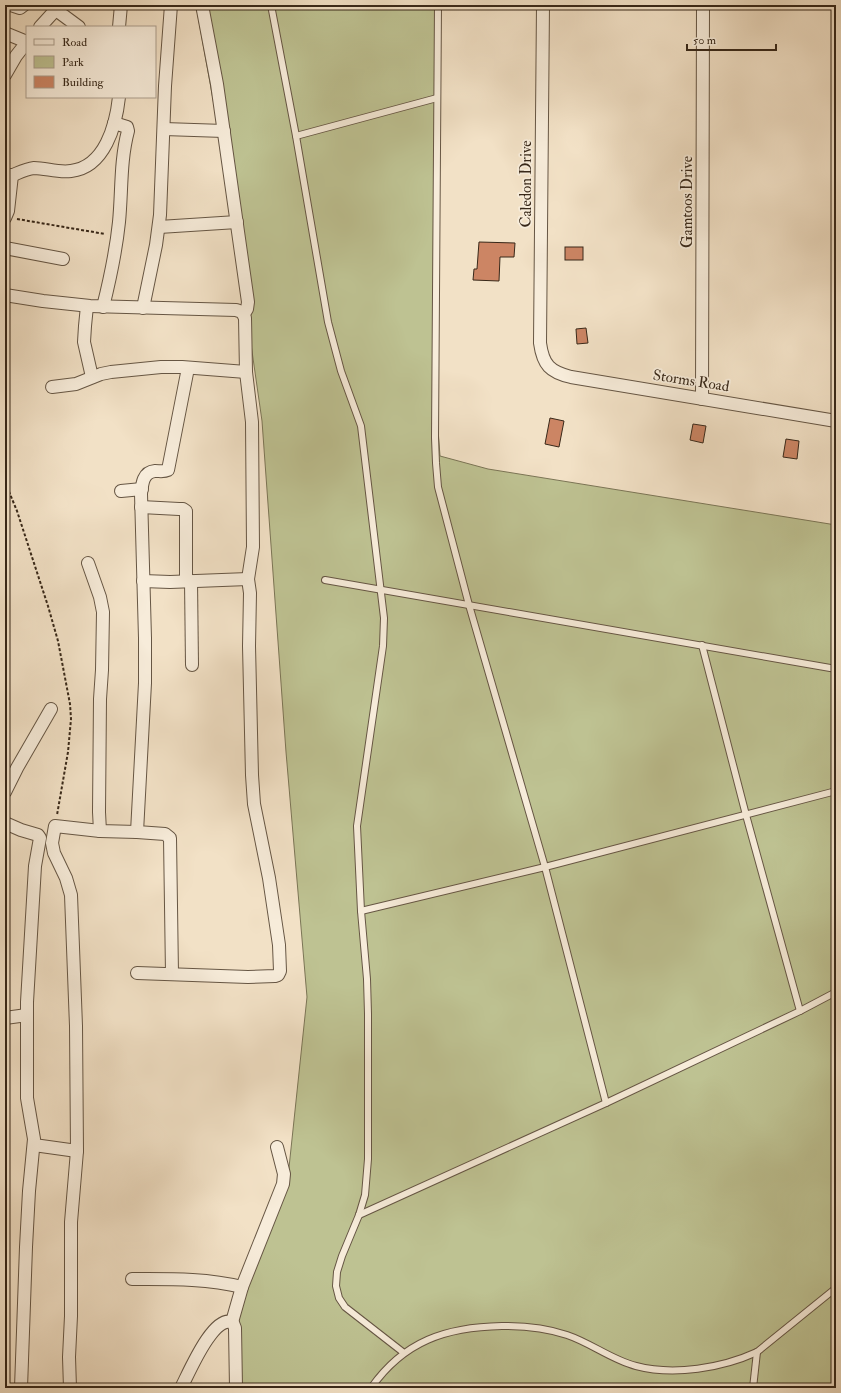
<svg xmlns="http://www.w3.org/2000/svg" width="841" height="1393" viewBox="0 0 841 1393" font-family="'IM FELL Double Pica',serif">
<rect width="100%" height="100%" fill="#f2e1c6"/>
<filter id="stains"><feTurbulence type="fractalNoise" baseFrequency=".005" numOctaves="4"/><feColorMatrix values="0 0 0 0 .2 0 0 0 0 .09 0 0 0 0 .02 0 0 0 .5 -.17"/></filter>
<radialGradient id="worn" r=".72"><stop offset=".6" stop-color="#630" stop-opacity="0"/><stop offset="1" stop-color="#630" stop-opacity=".3"/></radialGradient>
<!-- green -->
<path fill="#bec292" stroke="#7b7556" d="M196,5H438V429L440,456L488,469L836,525V1388H239L235,1289L288,1177L307,997L286,752L262,421L227,177Z"/>
<!-- building -->
<g fill="#cc8564" stroke="#382819">
<path d="M479,242L515,243L514,257H500L499,281L473,280L474,269H477Z"/>
<rect x="565" y="247" width="18" height="13"/>
<path d="M586,328L588,343L577,344L576,329Z"/>
<path d="M550,418L564,421L559,447L545,444Z"/>
<path d="M693,424L706,426L703,443L690,440Z"/>
<path d="M786,439L799,441L797,459L783,457Z"/>
</g>
<g fill="none" stroke-linecap="round" stroke-linejoin="round">
<defs>
<g id="lane">
<path d="M271,5L296,136L328,322L341,371L361,426L384,618L383,646L357,826L361,911L367,979L368,1014V1159L365,1195L359,1215L342,1256L337,1272L336,1286L339,1298L345,1307L404,1353"/>
<path d="M438,5L435,438L436,463L438,487L469,605L545,867L606,1103"/>
<path d="M296,136L437,98"/>
<path d="M325,580L836,669"/>
<path d="M702,645L746,815L800,1011"/>
<path d="M361,911L545,867L836,791"/>
<path d="M359,1215L606,1103L800,1011L836,992"/>
<path d="M371,1388C404,1341 446,1327 502,1326C524,1326 546,1328 567,1335C591,1343 612,1360 636,1366C674,1376 722,1368 757,1352L836,1288"/>
<path d="M753,1388L757,1352"/>
</g>
<g id="street">
<path d="M11,5L20,8L24,5"/>
<path d="M202,5L217,84L248,302L247,309L244,314"/>
<path d="M543,5L540,343C543,365 550,372 571,377L836,421"/>
<path d="M56,10L79,27"/>
<path d="M40,27L60,5"/>
<path d="M119,27L121,5"/>
<path d="M5,33L27,42"/>
<path d="M5,75L16,56L27,42"/>
<path d="M164,129L224,131"/>
<path d="M5,178C15,175 24,169 34,168C46,168 58,173 71,171C105,167 116,125 119,97"/>
<path d="M5,218L8,211L12,175"/>
<path d="M159,227L237,222"/>
<path d="M5,248L63,259"/>
<path d="M5,295L43,301L90,306L236,310L242,312L245,318L246,372L252,422L253,547L248,579L250,593L249,646L252,775L254,804L269,878L279,945L280,971L278,975L275,976L248,977L137,973"/>
<path d="M87,306L85,326L84,342L92,377"/>
<path d="M103,307C110,279 116,251 119,222C122,192 120,161 128,131L127,127L114,123"/>
<path d="M143,308L156,245L160,215L165,86L171,5"/>
<path d="M52,387L76,384L101,374L111,372L161,367H182L246,372"/>
<path d="M702,399L703,5"/>
<path d="M121,491L142,489"/>
<path d="M141,507L179,509H183L186,511V581"/>
<path d="M88,563L100,597L103,612L102,670L100,699L99,812L100,831"/>
<path d="M143,581L170,582L248,579"/>
<path d="M191,581L192,665"/>
<path d="M5,792L17,768L51,709"/>
<path d="M5,823L21,830L38,835L40,838L35,866L27,1002V1098L34,1139L29,1191L26,1247L21,1388"/>
<path d="M172,974L170,838L165,834L137,832L145,683V638L141,494C142,484 143,472 155,471C160,471 164,472 168,470L188,368"/>
<path d="M5,1018L27,1015"/>
<path d="M34,1145L77,1151"/>
<path d="M132,1279C169,1279 206,1278 242,1287"/>
<path d="M232,1322L242,1287L283,1184L284,1174L277,1147"/>
<path d="M70,1388L69,1357L71,1316V1222L77,1151L76,1026L71,895L66,878L54,853L52,843L55,826L100,831L137,832"/>
<path d="M181,1388C188,1375 214,1312 233,1323L235,1328L236,1388"/>
</g>
</defs>
<!-- lane casing -->
<use href="#lane" stroke="#665644" stroke-width="8"/>
<!-- street casing -->
<use href="#street" stroke="#665644" stroke-width="14"/>
<!-- path -->
<g stroke="#382819" stroke-width="2" stroke-dasharray="3 2" stroke-linecap="butt">
<path d="M17,219L105,234"/>
<path d="M5,482L17,511L48,606L58,641L70,704L71,719L68,752L57,815"/>
</g>
<!-- lane -->
<use href="#lane" stroke="#f7ecda" stroke-width="6"/>
<!-- street -->
<use href="#street" stroke="#f7ecda" stroke-width="12"/>
</g>
<g text-anchor="middle" dominant-baseline="central" stroke-width="3.5" stroke-linejoin="round" paint-order="stroke">
<!-- street labels -->
<g font-size="15" fill="#382819" stroke="#f7ecda">
<text transform="translate(526 184) rotate(-90)">Caledon Drive</text>
<text transform="translate(687 202) rotate(-90)">Gamtoos Drive</text>
<text transform="translate(691 381) rotate(9)">Storms Road</text>
</g>
</g>
<!-- margin -->
<rect width="841" height="1393" fill="none" stroke="#f2e1c6" stroke-width="20"/>
<rect x="6" y="6" width="829" height="1381" fill="none" stroke="#382819" stroke-width="2"/>
<rect x="10" y="10" width="821" height="1373" fill="none" stroke="#382819"/>
<!-- legend -->
<rect x="26" y="26" width="130" height="72" fill="#f7ecda" stroke="#ab9e8d"/>
<rect x="34" y="39" width="20" height="6" fill="#f7ecda" stroke="#ab9e8d"/>
<text x="62" y="46" font-size="12" fill="#382819">Road</text>
<rect x="34" y="56" width="20" height="12" fill="#bec292" stroke="#ab9e8d"/>
<text x="62" y="66" font-size="12" fill="#382819">Park</text>
<rect x="34" y="76" width="20" height="12" fill="#cc8564" stroke="#ab9e8d"/>
<text x="62" y="86" font-size="12" fill="#382819">Building</text>
<!-- scale -->
<path d="M687 44v6h89v-6" fill="none" stroke="#382819" stroke-width="2"/>
<text x="693" y="44" font-size="12" fill="#382819" stroke="#f7ecda" stroke-width="3" paint-order="stroke">50 m</text>
<rect width="100%" height="100%" filter="url(#stains)"/>
<rect width="100%" height="100%" fill="url(#worn)"/>
</svg>
